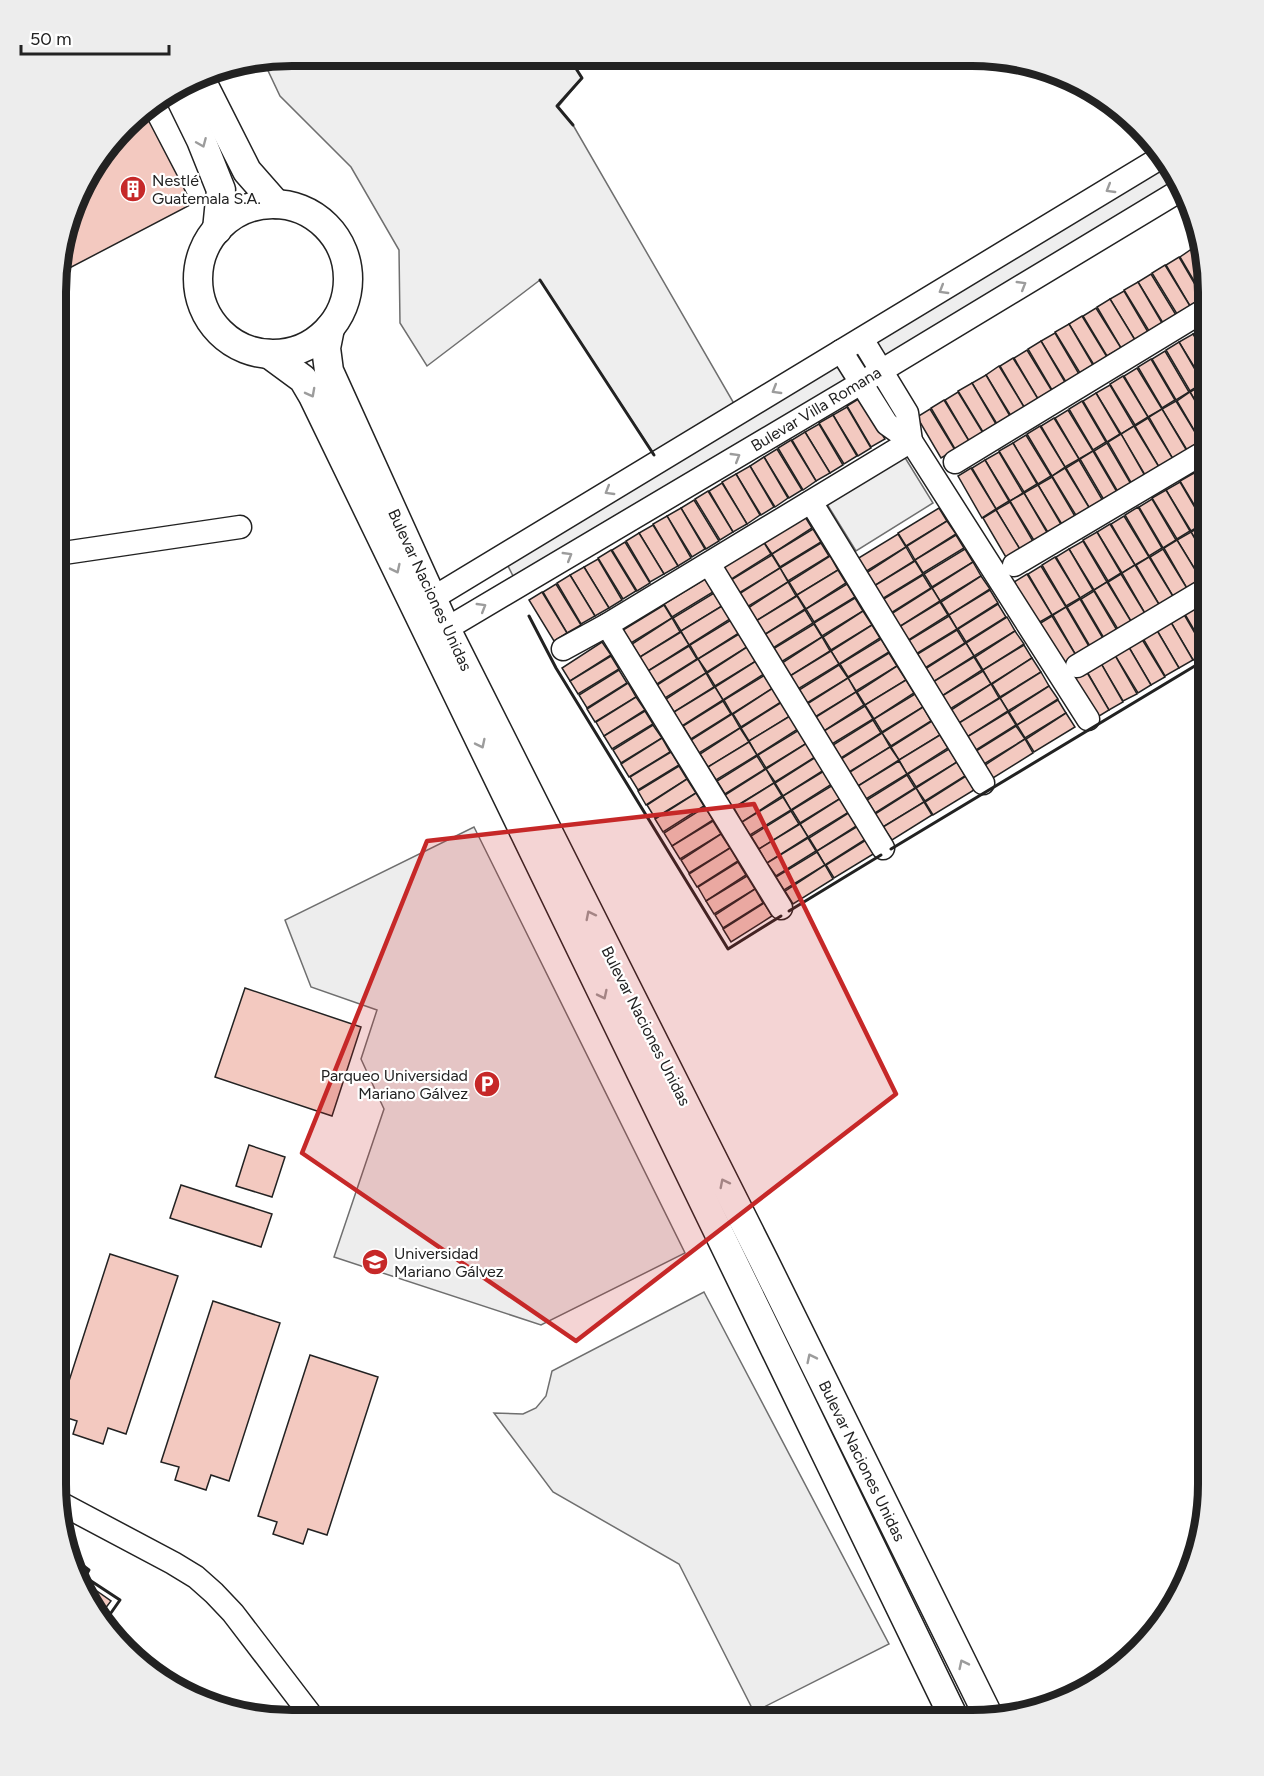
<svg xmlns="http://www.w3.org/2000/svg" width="1264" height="1776" viewBox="0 0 1264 1776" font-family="Figtree,sans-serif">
<rect width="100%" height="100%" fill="#fff"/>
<!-- green -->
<g fill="#eee" stroke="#6f6f6f" stroke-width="1.5">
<path d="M292,56H568L582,78L558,107L573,125L736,407L655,456L540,280L427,366L400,323L399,250L351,167L280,96L263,60Z"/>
<path d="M1160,158L1184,188L518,586L503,556Z"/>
<path d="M904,456L933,503L856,551L827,504Z"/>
</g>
<!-- parking -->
<g fill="#ededed" stroke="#6f6f6f" stroke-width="1.5">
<path d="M474,827L685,1253L541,1325L334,1257L384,1109L361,1059L377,1010L311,987L285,920Z"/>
<path d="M704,1292L889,1644L754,1712L679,1564L553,1492L494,1413L523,1414L536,1408L546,1396L552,1371Z"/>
</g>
<!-- building -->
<g fill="#f3c9c0" stroke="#222" stroke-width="1.5">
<path d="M143,110L192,204L58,274V261L87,174L136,114Z"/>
<path d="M1198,245L1201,261L1193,248Z"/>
<path d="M1193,248L1202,264L1208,292V295L1204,298L1180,257Z"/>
<path d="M1179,257L1203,298L1190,306L1166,265Z"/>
<path d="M1165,265L1190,306L1177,314L1152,273Z"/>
<path d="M1151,274L1176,315L1163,323L1138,282Z"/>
<path d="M1138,282L1162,323L1149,331L1124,290Z"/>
<path d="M1124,291L1148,332L1135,340L1110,299Z"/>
<path d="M1110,299L1135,340L1121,348L1097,307Z"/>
<path d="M1096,308L1121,348L1107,356L1083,316Z"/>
<path d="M1082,316L1107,357L1094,365L1069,324Z"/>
<path d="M1069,324L1093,365L1080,373L1055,332Z"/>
<path d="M1207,326L1208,329V359L1193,334Z"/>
<path d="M1055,333L1079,374L1066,382L1041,341Z"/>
<path d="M1193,334L1208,361V380L1204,383L1179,342Z"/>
<path d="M1041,341L1065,382L1052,390L1028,349Z"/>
<path d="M1179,342L1203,383L1190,391L1166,350Z"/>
<path d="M1027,350L1052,391L1038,399L1014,358Z"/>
<path d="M1165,351L1189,392L1176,400L1152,359Z"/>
<path d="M1013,358L1038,399L1024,407L1000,366Z"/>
<path d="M1151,359L1175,400L1162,408L1138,367Z"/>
<path d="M999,366L1024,407L1011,416L986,375Z"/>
<path d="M1137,368L1162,409L1148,417L1124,376Z"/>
<path d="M986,375L1010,416L997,424L972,383Z"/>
<path d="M1123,376L1148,417L1135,425L1110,384Z"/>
<path d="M972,383L996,424L983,432L958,391Z"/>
<path d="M1204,384L1208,392V422L1190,392Z"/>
<path d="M1110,385L1134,426L1121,434L1096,393Z"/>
<path d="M958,392L983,433L969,441L945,400Z"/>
<path d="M1190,392L1208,423V437L1201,442L1177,401Z"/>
<path d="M1096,393L1120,434L1107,442L1083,401Z"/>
<path d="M860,398L885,439L871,447L847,406Z"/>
<path d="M944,400L969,441L955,449L931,408Z"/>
<path d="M1082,401L1106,442L1093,450L1069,409Z"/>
<path d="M1176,401L1201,442L1187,450L1162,409Z"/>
<path d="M847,407L871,448L858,456L833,415Z"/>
<path d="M930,409L955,450L941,458L917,417Z"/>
<path d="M1162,409L1187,451L1173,459L1149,417Z"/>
<path d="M1068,410L1093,451L1079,459L1055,418Z"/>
<path d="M833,415L857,456L844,464L819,423Z"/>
<path d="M1054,418L1079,459L1065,467L1041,426Z"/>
<path d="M1148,418L1173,459L1159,467L1135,426Z"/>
<path d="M819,424L843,465L830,473L805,432Z"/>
<path d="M1040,426L1065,467L1052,476L1027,434Z"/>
<path d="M1134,426L1159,467L1145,475L1121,434Z"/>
<path d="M805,432L830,473L816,481L792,440Z"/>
<path d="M1121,434L1145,476L1132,484L1108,442Z"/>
<path d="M1026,435L1051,476L1038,484L1013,443Z"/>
<path d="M791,440L816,481L803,490L778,448Z"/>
<path d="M1013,443L1037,484L1024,492L999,451Z"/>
<path d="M1107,443L1131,484L1118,492L1094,451Z"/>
<path d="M777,449L802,490L789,498L764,457Z"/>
<path d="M1093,451L1117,492L1104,500L1080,459Z"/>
<path d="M999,452L1023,493L1010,501L985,460Z"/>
<path d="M764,457L788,498L775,507L750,466Z"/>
<path d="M985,460L1009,501L996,509L972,468Z"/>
<path d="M1079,460L1103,501L1090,509L1066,468Z"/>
<path d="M1207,465L1208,467V498L1194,473Z"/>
<path d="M750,466L774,507L761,515L736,474Z"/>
<path d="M971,468L996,509L982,518L958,476Z"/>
<path d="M1065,468L1090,509L1077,517L1052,476Z"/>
<path d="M1194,473L1208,498V520L1205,523L1180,481Z"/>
<path d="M736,474L760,515L747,524L722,482Z"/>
<path d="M1052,477L1076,518L1063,526L1038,485Z"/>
<path d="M1180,482L1204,523L1191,531L1166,490Z"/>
<path d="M722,483L747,524L733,532L709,491Z"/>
<path d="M1038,485L1062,526L1049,534L1024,493Z"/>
<path d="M1166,490L1190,531L1177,539L1152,498Z"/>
<path d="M708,491L733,532L720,540L695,499Z"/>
<path d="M1024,493L1048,534L1035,542L1010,501Z"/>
<path d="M1152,499L1176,540L1163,548L1139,507Z"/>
<path d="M694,500L719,541L706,549L681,508Z"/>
<path d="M1010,502L1034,543L1021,551L996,510Z"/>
<path d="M1138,507L1162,548L1149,556L1125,515Z"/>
<path d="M681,508L705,549L692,557L667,516Z"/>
<path d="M939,508L947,521L906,546L898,533Z"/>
<path d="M996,510L1021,551L1007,559L983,518Z"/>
<path d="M804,515L812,528L772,554L763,541Z"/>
<path d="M667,516L691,558L678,566L653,524Z"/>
<path d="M1124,516L1149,557L1135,565L1111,524Z"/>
<path d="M947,521L956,534L915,560L907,546Z"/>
<path d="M1110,524L1135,565L1122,573L1097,532Z"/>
<path d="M1205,524L1208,530V560L1191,532Z"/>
<path d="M653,525L678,566L664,574L639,533Z"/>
<path d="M813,529L821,542L780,567L772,554Z"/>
<path d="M1097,532L1121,573L1108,581L1083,540Z"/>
<path d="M1191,532L1208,562V577L1202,581L1177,540Z"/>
<path d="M639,533L664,574L650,582L626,541Z"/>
<path d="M898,534L906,547L865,572L857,559Z"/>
<path d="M956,535L964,548L923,573L915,560Z"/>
<path d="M1177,540L1202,581L1188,590L1164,548Z"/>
<path d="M763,541L771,554L730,580L722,566Z"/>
<path d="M1083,541L1107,582L1094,590L1069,549Z"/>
<path d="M625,542L650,583L637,591L612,550Z"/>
<path d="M821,543L829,556L788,581L780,568Z"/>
<path d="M906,547L914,561L874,586L866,573Z"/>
<path d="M965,549L973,562L932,587L924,574Z"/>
<path d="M1069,549L1093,590L1080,598L1056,557Z"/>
<path d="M1163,549L1188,590L1174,598L1150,557Z"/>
<path d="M611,550L636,591L623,599L598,558Z"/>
<path d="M772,555L780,568L739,593L731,580Z"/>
<path d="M830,556L838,570L797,595L789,582Z"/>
<path d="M1055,557L1080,598L1066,606L1042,565Z"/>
<path d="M1149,557L1174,598L1160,606L1136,565Z"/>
<path d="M598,559L622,600L609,608L584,567Z"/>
<path d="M915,561L923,574L882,599L874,586Z"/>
<path d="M973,562L981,576L940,601L932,588Z"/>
<path d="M1135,565L1160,606L1146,615L1122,573Z"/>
<path d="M1041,566L1066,607L1052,615L1028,574Z"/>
<path d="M584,567L609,608L595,616L570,575Z"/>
<path d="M780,568L788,582L747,607L739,594Z"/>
<path d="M838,570L846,583L806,609L797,595Z"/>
<path d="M1027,574L1052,615L1038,623L1014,582Z"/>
<path d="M1121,574L1146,615L1132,623L1108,582Z"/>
<path d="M570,575L595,616L581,624L557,583Z"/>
<path d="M923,575L931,588L891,613L882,600Z"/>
<path d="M981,576L990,589L949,615L941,602Z"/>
<path d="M705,579L713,592L672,617L664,604Z"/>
<path d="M788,582L796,596L756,621L748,608Z"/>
<path d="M1107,582L1132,623L1119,631L1094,590Z"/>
<path d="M556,584L581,625L567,633L543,592Z"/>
<path d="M847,584L855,597L814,622L806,609Z"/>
<path d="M932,588L940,601L899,627L891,614Z"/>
<path d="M990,590L998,603L957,629L949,615Z"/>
<path d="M1094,591L1118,632L1105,640L1081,599Z"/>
<path d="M542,592L567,633L554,641L529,600Z"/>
<path d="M714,593L722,606L681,631L673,618Z"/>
<path d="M1208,595V622L1197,602Z"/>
<path d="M797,596L805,609L764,635L756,621Z"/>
<path d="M855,598L863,611L822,636L814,623Z"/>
<path d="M1080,599L1104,640L1091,648L1067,607Z"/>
<path d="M940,602L948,615L907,641L899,627Z"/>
<path d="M1196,603L1208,623L1207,652L1183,611Z"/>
<path d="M998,604L1006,617L966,642L958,629Z"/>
<path d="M664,605L672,618L631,643L623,630Z"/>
<path d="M722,606L730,619L689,645L681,631Z"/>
<path d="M1066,607L1090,648L1077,657L1053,615Z"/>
<path d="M805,610L813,623L773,648L764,635Z"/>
<path d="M863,611L872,625L831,650L823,637Z"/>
<path d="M1182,611L1206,652L1193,660L1169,619Z"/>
<path d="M949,616L957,629L916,654L908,641Z"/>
<path d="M1052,616L1077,657L1063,665L1039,624Z"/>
<path d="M1007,617L1015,631L974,656L966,643Z"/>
<path d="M672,618L680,632L640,657L632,644Z"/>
<path d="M1169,619L1193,660L1179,668L1155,627Z"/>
<path d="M731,620L739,633L698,659L690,645Z"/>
<path d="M814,624L822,637L781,662L773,649Z"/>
<path d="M872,625L880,638L839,664L831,651Z"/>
<path d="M1155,627L1179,668L1165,676L1141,635Z"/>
<path d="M957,630L965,643L925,668L916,655Z"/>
<path d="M1015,631L1024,644L983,670L975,657Z"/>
<path d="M681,632L689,645L648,671L640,657Z"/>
<path d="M739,634L747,647L707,672L698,659Z"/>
<path d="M1140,636L1165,677L1151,685L1127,644Z"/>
<path d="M822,637L830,651L790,676L782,663Z"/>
<path d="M881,639L889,652L848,677L840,664Z"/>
<path d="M602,642L611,655L570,681L562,668Z"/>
<path d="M966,643L974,656L933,682L925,669Z"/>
<path d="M1127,644L1151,685L1138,693L1113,652Z"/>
<path d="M1024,645L1032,658L991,684L983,670Z"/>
<path d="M689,646L697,659L657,684L648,671Z"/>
<path d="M747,647L756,661L715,686L707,673Z"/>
<path d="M831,651L839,664L798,689L790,676Z"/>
<path d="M1113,652L1137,694L1123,701L1099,660Z"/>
<path d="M889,653L897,666L856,691L848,678Z"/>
<path d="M611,656L619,669L578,694L570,681Z"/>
<path d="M974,657L982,670L942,696L933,682Z"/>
<path d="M1032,658L1041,672L1000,697L992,684Z"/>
<path d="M698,659L706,673L665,698L657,685Z"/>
<path d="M1099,660L1123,702L1109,710L1085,668Z"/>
<path d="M756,661L764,674L723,700L715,687Z"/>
<path d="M839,665L848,678L807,703L799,690Z"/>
<path d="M897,666L906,680L865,705L857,692Z"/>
<path d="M1085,669L1109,710L1096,718L1072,677Z"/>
<path d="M619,670L627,683L587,708L579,695Z"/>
<path d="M983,671L991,684L950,709L942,696Z"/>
<path d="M1041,672L1049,686L1008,711L1000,698Z"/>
<path d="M706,673L714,687L674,712L666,699Z"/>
<path d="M765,675L773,688L732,714L724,700Z"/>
<path d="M848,678L856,692L815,717L807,704Z"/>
<path d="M906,680L914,693L874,719L865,705Z"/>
<path d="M628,683L636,697L595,722L587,709Z"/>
<path d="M991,684L999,698L959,723L951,710Z"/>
<path d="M1049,686L1058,699L1017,725L1009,712Z"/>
<path d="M715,687L723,700L682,726L674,712Z"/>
<path d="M773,688L781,702L741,727L733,714Z"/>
<path d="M856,692L864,705L824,731L816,717Z"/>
<path d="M915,694L923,707L882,732L874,719Z"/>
<path d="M636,697L645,710L604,736L596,722Z"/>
<path d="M1000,698L1008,711L967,737L959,723Z"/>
<path d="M1058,700L1066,713L1025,738L1017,725Z"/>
<path d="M723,701L731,714L691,739L683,726Z"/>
<path d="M782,702L790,716L749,741L741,728Z"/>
<path d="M865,706L873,719L832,744L824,731Z"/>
<path d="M923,707L931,721L891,746L882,733Z"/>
<path d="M645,711L653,724L612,749L604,736Z"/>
<path d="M1008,712L1016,725L976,750L967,737Z"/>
<path d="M1066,713L1075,727L1034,752L1026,739Z"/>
<path d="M732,714L740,728L699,753L691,740Z"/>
<path d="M790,716L798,729L757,755L749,741Z"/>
<path d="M873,720L881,733L841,758L833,745Z"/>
<path d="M932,721L940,735L899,760L891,747Z"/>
<path d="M653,725L662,738L621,763L613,750Z"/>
<path d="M1016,726L1025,739L984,764L976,751Z"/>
<path d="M740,728L749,742L708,767L700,754Z"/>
<path d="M799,730L807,743L766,768L758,755Z"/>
<path d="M882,733L890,747L849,772L841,759Z"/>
<path d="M940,735L948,748L907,774L899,760Z"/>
<path d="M662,738L670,752L629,777L621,764Z"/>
<path d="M1025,739L1033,753L993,778L985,765Z"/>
<path d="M749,742L757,755L716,780L708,767Z"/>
<path d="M807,743L815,757L775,782L766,769Z"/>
<path d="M890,747L899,760L858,786L850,772Z"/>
<path d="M949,749L957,762L916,787L908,774Z"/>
<path d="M671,752L679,765L638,790L630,777Z"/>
<path d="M757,756L765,769L725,794L717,781Z"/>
<path d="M816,757L824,770L783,796L775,783Z"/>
<path d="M899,761L907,774L866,799L858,786Z"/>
<path d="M957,762L965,776L925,801L916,788Z"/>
<path d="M679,766L687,779L646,805L638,791Z"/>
<path d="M766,769L774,783L733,808L725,795Z"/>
<path d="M824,771L832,784L791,810L783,796Z"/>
<path d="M907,775L915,788L875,813L867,800Z"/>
<path d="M966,776L974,790L933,815L925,802Z"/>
<path d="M687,779L696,793L655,818L647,805Z"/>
<path d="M774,783L782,796L742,822L734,808Z"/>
<path d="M833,785L841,798L800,823L792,810Z"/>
<path d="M916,788L924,802L883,827L875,814Z"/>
<path d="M696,793L704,806L663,832L655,819Z"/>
<path d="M783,797L791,810L750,835L742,822Z"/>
<path d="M841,798L849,812L808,837L800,824Z"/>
<path d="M924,802L932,815L892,840L883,827Z"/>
<path d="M705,807L713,820L672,846L664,833Z"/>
<path d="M791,811L799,824L759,849L751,836Z"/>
<path d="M850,812L858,825L817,851L809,838Z"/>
<path d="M713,821L721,834L680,859L672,846Z"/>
<path d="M800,824L808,837L767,863L759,849Z"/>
<path d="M858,826L866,839L825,865L817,851Z"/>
<path d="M721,834L730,848L689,873L681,860Z"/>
<path d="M808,838L816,851L776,876L767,863Z"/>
<path d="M866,840L875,853L834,878L826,865Z"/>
<path d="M730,848L738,861L697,887L689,874Z"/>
<path d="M817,852L825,865L784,890L776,877Z"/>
<path d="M738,862L746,875L706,901L698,887Z"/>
<path d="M825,865L833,879L793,904L785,891Z"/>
<path d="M747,876L755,889L714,914L706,901Z"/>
<path d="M755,889L763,903L723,928L715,915Z"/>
<path d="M764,903L772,916L731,942L723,929Z"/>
<path d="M245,988L361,1027L332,1116L215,1077Z"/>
<path d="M249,1145L285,1157L272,1197L236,1186Z"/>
<path d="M181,1185L272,1214L261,1247L170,1218Z"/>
<path d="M110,1254L178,1276L126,1434L108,1428L103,1444L73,1434L77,1421L58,1415Z"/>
<path d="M213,1301L280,1323L229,1481L211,1475L206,1490L175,1480L179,1467L161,1462Z"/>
<path d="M310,1355L378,1377L327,1535L308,1529L303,1544L273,1534L277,1522L258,1516Z"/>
<path d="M77,1577L111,1601L101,1614L80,1588Z"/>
</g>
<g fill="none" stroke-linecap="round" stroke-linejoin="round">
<defs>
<g id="minor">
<path d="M862,339L907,413L911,441L1088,719"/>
<path d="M841,351L887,424L911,441"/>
<path d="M955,462L1208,308"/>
<path d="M811,502L983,783"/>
<path d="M57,554L240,527"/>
<path d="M709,564L883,848"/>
<path d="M1014,565L1208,450"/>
<path d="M433,598L1160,158"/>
<path d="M607,625L781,908"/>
<path d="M446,629L861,383L1184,188"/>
<path d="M563,649L607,625L911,441"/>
<path d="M1077,666L1208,588"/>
<path d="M60,1503L173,1563L196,1577L214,1593L233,1613L314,1719"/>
</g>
<g id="major">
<path d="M200,78L247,171L276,204"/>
<path d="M177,91L201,140L221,190L217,230"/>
<circle cx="273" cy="279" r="75"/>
<path d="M330,328L326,348L329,371L446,629L764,1261L989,1717"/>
<path d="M269,354L303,379L313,396L955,1720"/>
</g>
</defs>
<!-- minor casing -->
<use href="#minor" stroke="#222" stroke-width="25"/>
<!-- major casing -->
<use href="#major" stroke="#222" stroke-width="31"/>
<!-- minor -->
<use href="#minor" stroke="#fff" stroke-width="22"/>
<!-- major -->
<use href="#major" stroke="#fff" stroke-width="28"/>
<!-- wall -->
<g stroke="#222" stroke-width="3">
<path d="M568,56L582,78L557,106L573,125"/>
<path d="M540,280L654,455"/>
<path d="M529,616L556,668L728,949L781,916"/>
<path d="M891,849L1208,658"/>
<path d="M789,911L881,855"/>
<path d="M73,1558L89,1570L85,1577L120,1600L106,1620"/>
</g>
</g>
<!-- one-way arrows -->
<defs><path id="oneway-chevron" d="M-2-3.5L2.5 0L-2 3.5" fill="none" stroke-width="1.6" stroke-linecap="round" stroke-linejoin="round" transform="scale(1.5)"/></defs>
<g stroke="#9c9c9c">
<use href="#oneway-chevron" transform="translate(202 143) rotate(67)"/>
<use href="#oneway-chevron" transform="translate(1110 189) rotate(149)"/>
<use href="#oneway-chevron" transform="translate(1022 285) rotate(-31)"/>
<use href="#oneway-chevron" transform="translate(943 290) rotate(149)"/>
<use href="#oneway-chevron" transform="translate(776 390) rotate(149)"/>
<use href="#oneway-chevron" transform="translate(311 393) rotate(62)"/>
<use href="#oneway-chevron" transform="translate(736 457) rotate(-31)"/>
<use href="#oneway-chevron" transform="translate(609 491) rotate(149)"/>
<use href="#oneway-chevron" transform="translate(568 556) rotate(-31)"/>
<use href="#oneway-chevron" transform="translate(396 569) rotate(64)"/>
<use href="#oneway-chevron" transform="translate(482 607) rotate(-31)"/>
<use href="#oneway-chevron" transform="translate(481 744) rotate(64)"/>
<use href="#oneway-chevron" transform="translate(590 915) rotate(-117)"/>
<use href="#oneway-chevron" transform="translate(603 995) rotate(64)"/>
<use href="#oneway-chevron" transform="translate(724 1183) rotate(-117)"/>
<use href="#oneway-chevron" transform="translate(811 1358) rotate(-116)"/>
<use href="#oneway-chevron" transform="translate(963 1664) rotate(-116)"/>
</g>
<!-- marked area -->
<path fill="#c62828" fill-opacity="0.2" stroke="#c62828" stroke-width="4.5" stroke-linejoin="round" d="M754,804L896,1094L576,1341L302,1153L427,841Z"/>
<!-- icons -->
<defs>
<symbol id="building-disc" viewBox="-11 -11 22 22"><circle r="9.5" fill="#c62828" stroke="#fff"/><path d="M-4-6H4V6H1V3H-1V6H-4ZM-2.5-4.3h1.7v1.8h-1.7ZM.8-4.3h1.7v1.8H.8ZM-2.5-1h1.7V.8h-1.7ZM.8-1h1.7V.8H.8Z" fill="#fff"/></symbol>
<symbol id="parking-disc" viewBox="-11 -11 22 22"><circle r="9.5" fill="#c62828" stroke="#fff"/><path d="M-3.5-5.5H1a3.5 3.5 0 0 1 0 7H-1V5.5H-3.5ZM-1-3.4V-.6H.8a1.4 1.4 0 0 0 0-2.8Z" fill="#fff"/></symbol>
<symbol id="university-disc" viewBox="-11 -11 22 22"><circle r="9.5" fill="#c62828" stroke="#fff"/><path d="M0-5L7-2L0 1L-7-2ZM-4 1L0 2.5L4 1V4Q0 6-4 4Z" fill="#fff"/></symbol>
</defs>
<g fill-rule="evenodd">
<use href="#building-disc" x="118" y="174" width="30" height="30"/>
<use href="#parking-disc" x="472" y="1069" width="30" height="30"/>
<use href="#university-disc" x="360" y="1247" width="30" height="30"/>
</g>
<g text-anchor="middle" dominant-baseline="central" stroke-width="4.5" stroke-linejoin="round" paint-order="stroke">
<!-- poi labels -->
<g font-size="16" fill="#222" stroke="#fff" text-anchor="start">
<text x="152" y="180">Nestlé<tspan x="152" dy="18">Guatemala S.A.</tspan></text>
<text x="468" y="1075" text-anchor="end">Parqueo Universidad<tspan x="468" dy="18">Mariano Gálvez</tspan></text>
<text x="394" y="1253">Universidad<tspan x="394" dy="18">Mariano Gálvez</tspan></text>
</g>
<!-- street labels -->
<g font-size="16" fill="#222" stroke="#fff">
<text transform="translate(816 409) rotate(-31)">Bulevar Villa Romana</text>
<text transform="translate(430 590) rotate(65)">Bulevar Naciones Unidas</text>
<text transform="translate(646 1026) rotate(63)">Bulevar Naciones Unidas</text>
<text transform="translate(862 1461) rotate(64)">Bulevar Naciones Unidas</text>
</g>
</g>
<!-- crop -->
<path d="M0 0H1264V1776H0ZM292 66H972A226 226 0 0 1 1198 292V1484A226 226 0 0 1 972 1710H292A226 226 0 0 1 66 1484V292A226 226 0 0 1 292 66Z" fill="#ededed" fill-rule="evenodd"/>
<path fill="none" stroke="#222" stroke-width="8" d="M292 66H972A226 226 0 0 1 1198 292V1484A226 226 0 0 1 972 1710H292A226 226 0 0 1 66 1484V292A226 226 0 0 1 292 66Z"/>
<!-- scale -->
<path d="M21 45v9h148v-9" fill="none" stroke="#222222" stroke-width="3"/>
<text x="30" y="45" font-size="18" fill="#222222" stroke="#ffffff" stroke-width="4.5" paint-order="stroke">50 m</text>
</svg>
